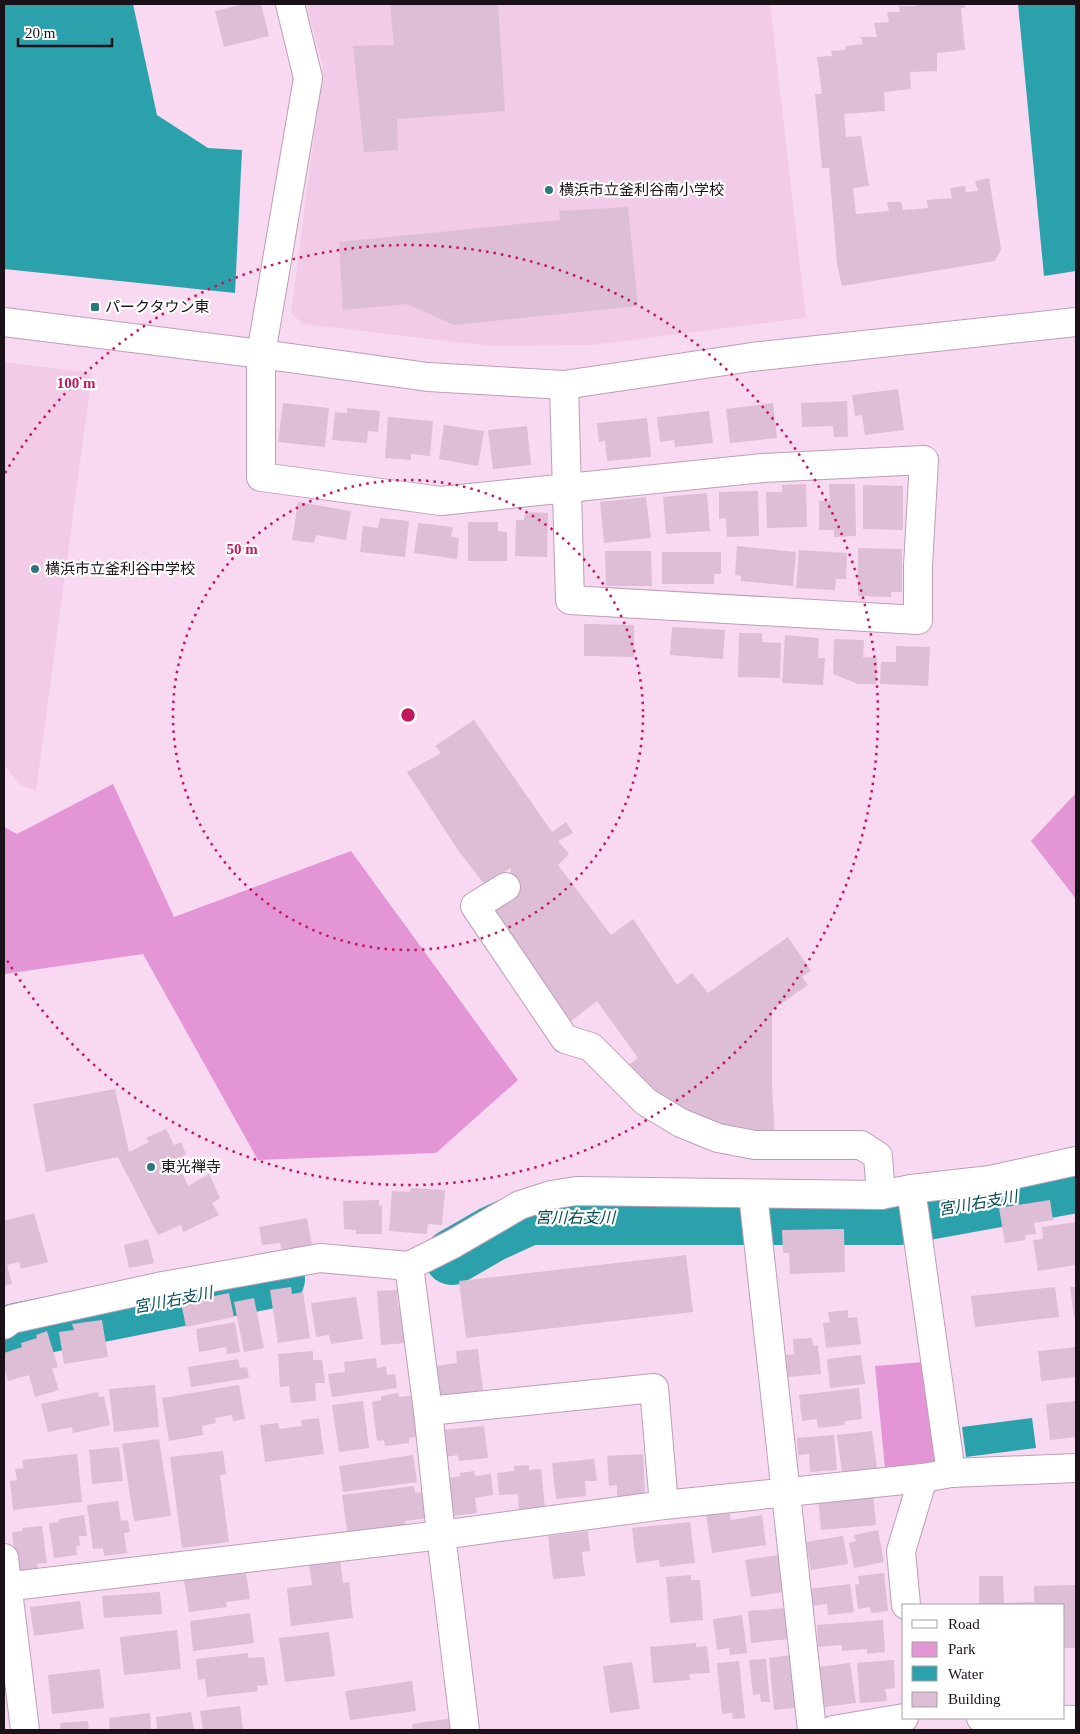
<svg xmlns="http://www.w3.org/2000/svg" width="1080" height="1734" viewBox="0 0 1080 1734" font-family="'Times New Roman','Noto Sans JP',serif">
<rect width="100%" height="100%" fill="#f8d9f1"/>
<!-- built -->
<g fill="#f1cbe8">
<path d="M306,4H770L806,318L592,345L490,346L303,324L291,313L323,66Z"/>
<path d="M4,362L92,373L36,791L21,785L4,765Z"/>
</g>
<!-- green -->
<g fill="#e495d5">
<path d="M113,784L174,917L351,851L518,1080L436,1153L258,1160L143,954L4,974V827L17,834Z"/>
<path d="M1076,793V899L1031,841Z"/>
<path d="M924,1362L937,1461L885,1468L875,1366Z"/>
</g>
<!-- water -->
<g fill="#2ba2ab">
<path d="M4,4H133L157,115L208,148L242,150L235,293L4,269Z"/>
<path d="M1018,4H1076V271L1044,276Z"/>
<path d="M1032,1418L1036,1448L966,1457L962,1427Z"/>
</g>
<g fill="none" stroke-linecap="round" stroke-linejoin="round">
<!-- river -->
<g stroke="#2ba2ab" stroke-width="56">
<path d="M452,1257L492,1234L529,1217H900L1076,1185"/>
<path d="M4,1339L16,1331L277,1279"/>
</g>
</g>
<!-- building -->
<g fill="#ddbed6">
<path d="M245,4H261L269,36L224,47L215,11Z"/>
<path d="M390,4H498L505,111L397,119L398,150L364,152L353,46L394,45Z"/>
<path d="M915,4H965V8H961L965,50L937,53V71L910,72L911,89L884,92L885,111L844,114L846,137L861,136L869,186L853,188L856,214L889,211L887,202H901L903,210L928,208L927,200L952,198L950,188L965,186L966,192L978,191L975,181L989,178L1001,249L995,261L842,286L837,264L829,168H822L815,94H822L817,57L832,56L831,51L845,50L846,46L863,44L861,37H877L874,23L889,22L887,12H900L899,6H916Z"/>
<path d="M628,207L638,306L454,325L407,304L343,310L339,242L560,220L559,211Z"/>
<path d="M898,389L904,430L865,435L862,415L855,416L852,395Z"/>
<path d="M847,401L848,437H834L833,426L802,427L801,403Z"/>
<path d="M283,403L329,408L325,447L278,442Z"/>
<path d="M773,403L777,438L730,443L726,409Z"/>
<path d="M347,408L380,411L378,432L368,431L367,443L332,440L335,412L347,413Z"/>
<path d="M709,411L713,443L675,447L674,440L660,442L657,417Z"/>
<path d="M388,417L433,421L430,456L411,454V460L385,458Z"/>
<path d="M647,418L651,457L607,461L605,441L599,442L597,423Z"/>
<path d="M444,425L484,431L478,466L439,459Z"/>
<path d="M527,426L531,465L493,469L488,430Z"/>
<path d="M806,484L807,527L767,528L766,492H782V485Z"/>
<path d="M829,484H855L856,536L834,537V530H819V501H830Z"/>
<path d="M863,485L903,486V530L863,529Z"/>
<path d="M758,491L759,536L727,537L726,518L719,519V492Z"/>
<path d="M707,493L710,531L666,534L663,497Z"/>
<path d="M646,497L651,538L604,543L600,502Z"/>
<path d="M298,502L351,511L346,540L316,535L314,543L292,540Z"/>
<path d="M525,512L548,513L547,557L515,556L516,520H524Z"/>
<path d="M380,518L409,521L405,557L360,552L363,526L378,528Z"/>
<path d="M468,522H498V531L507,532V561H468Z"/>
<path d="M418,523L453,527L451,537L459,538L457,559L414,553Z"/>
<path d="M737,546L796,552L793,586L741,581V576L735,575Z"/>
<path d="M858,548L902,549V592H891V597L858,596Z"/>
<path d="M799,550L847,553L846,579H836L835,590L796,588Z"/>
<path d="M605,551H651L652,586H606Z"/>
<path d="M662,552H721V574H714V584H662Z"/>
<path d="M584,624L634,625V657L584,656Z"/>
<path d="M672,627L725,630L723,659L670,655Z"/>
<path d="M739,633H762V642L781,643L780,678L738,677Z"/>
<path d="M785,635L819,638L818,658H825L823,685L782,683Z"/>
<path d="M834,639L864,640L863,657L877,658L876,684H858L833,674Z"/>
<path d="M896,646L930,647L928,686L880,684L881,662H896Z"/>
<path d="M474,720L552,832L566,822L573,833L558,841L569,854L558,865L611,935L633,919L677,985L692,973L708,993L788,937L811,971L802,977L808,985L772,1010V1086L775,1139L679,1115L625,1067L638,1058L597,1001L570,1022L487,914L509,898L511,868L484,884L458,850L407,772L441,753L435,746Z"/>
<path d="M115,1089L129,1152L149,1142L146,1138L166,1129L174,1145L181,1142L186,1154L177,1161L188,1186L209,1174L220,1198L212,1203L219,1215L183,1232L181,1225L158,1235L118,1157L46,1172L33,1104Z"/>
<path d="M411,1188L445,1190L442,1225L428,1224L427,1234L389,1231L392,1191L410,1192Z"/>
<path d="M379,1200V1206H382V1234H356V1230L344,1229L343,1201Z"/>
<path d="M1050,1200L1053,1220L1034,1223L1036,1234L1025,1235L1026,1240L1005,1243L999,1208Z"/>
<path d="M34,1213L48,1262L21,1269L19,1262L7,1265L12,1284L4,1286V1221Z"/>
<path d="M307,1218L312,1245L282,1250L280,1243L262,1245L259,1227Z"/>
<path d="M1076,1222V1265L1038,1271L1033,1240L1043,1239L1042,1227Z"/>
<path d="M844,1229L845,1272L790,1274L789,1253H783L782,1230Z"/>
<path d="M148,1239L154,1263L129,1268L124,1245Z"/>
<path d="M686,1255L693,1312L466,1338L459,1281Z"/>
<path d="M291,1287L292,1294L303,1292L310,1338L278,1343L270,1290Z"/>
<path d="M1055,1287L1059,1317L975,1327L971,1296Z"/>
<path d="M1070,1287H1076V1317H1074Z"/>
<path d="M397,1290L398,1307L405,1306L407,1343L381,1345L377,1291Z"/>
<path d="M229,1293L234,1317L186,1327L181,1303Z"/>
<path d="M356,1297L363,1339L331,1344L329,1335L316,1337L311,1303Z"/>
<path d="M254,1298L264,1348L244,1352L234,1302Z"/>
<path d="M848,1310V1318L857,1317L861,1344L826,1348L823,1323L830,1322L828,1312Z"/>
<path d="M102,1320L108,1357L64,1364L59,1332L74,1330L72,1324Z"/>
<path d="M235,1322L240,1352L227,1354L226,1347L199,1352L196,1329Z"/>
<path d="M47,1331L58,1367L52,1369L59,1390L35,1397L29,1375L8,1381L4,1367V1353L22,1347L21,1343L37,1338L36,1335Z"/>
<path d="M812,1338L813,1346L818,1345L821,1374L788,1377L786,1355L794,1354L793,1339Z"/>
<path d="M1076,1347V1377L1041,1381L1038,1351Z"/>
<path d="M478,1349L483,1391L439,1396L436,1366L457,1363L456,1351Z"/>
<path d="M313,1351V1360H322L325,1383H315L316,1401L291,1403L289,1386L280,1387L278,1354Z"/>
<path d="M861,1355L865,1384L830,1388L827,1359Z"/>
<path d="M376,1358L377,1368L386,1366L387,1375L395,1374L397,1388L332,1397L328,1374L345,1372L344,1362Z"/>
<path d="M238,1359L240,1368L247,1367L249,1378L191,1387L188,1367Z"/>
<path d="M155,1385L159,1427L114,1432L109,1389Z"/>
<path d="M239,1385L245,1419L233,1421L232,1415L215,1418L216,1423L202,1426L203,1435L169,1441L162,1398Z"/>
<path d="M859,1388L862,1419L845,1421V1425L818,1428L817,1419L802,1421L799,1395Z"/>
<path d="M98,1392L99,1397L104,1396L110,1425L73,1433L72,1427L48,1432L41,1404Z"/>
<path d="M398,1393L399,1397L415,1395L420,1436L409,1438V1443L385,1446L384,1440L377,1441L372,1402L381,1400V1396Z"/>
<path d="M363,1401L369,1448L339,1452L332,1405Z"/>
<path d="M1076,1401V1437L1050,1440L1046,1404Z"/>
<path d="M319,1418L324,1454L265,1462L260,1425L278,1423L279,1429L302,1426L301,1420Z"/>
<path d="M484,1426L488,1458L459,1461L458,1455L444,1457L442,1430Z"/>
<path d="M872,1431L877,1468L842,1472L837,1435Z"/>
<path d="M834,1435L837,1470L810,1472L809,1454L798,1455L797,1438Z"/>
<path d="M159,1439L171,1516L134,1521L122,1444Z"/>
<path d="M119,1447L123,1481L92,1484L89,1450Z"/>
<path d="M223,1451L226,1474L220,1475L229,1542L182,1548L170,1457Z"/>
<path d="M77,1454L82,1502L13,1510L10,1481L17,1480L15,1469L24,1468L22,1460Z"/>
<path d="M643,1454L645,1496L617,1497V1485L609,1486L607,1456Z"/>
<path d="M413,1455L417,1482L343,1492L339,1466Z"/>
<path d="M594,1459L597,1481H585L586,1496L556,1499L552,1463Z"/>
<path d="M529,1465V1470L541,1469L545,1508L519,1511L518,1494L499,1495L497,1473L514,1471V1466Z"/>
<path d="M474,1471L475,1476L491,1474L493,1495L475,1498L477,1513L453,1516L448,1478L460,1476V1473Z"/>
<path d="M414,1486L415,1493L426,1491L430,1518L405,1521L406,1529L348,1536L342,1495Z"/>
<path d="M873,1493L876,1525L821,1530L818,1499Z"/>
<path d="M118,1501L121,1521L128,1520L130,1532L124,1533L127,1553L104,1556L103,1548L93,1549L87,1505Z"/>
<path d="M729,1511L731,1520L762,1515L766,1545L712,1553L706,1514Z"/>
<path d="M84,1515L87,1536H79L80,1546H76L77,1555L54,1558L49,1523L59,1522V1519Z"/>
<path d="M690,1522L695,1563L660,1567L659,1560L636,1563L632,1528Z"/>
<path d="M42,1526L47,1563L37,1564L38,1569L16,1572L12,1532L22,1531V1528Z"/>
<path d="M878,1530L884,1562L854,1568L849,1543L856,1541L854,1535Z"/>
<path d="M588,1531L590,1551L582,1552L585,1576L553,1579L548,1536Z"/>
<path d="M843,1536L848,1564L811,1570L806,1542Z"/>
<path d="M778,1555L784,1592L751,1597L745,1560Z"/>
<path d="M340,1560L343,1583L349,1582L353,1618L291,1626L287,1588L312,1585L309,1564Z"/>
<path d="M246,1573L250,1599L226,1602L227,1607L189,1612L184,1580Z"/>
<path d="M884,1573L888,1611L871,1613L870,1607L858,1609L855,1585L859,1584L858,1576Z"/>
<path d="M691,1575V1580H700L703,1620L670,1623L666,1577Z"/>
<path d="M979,1576H1003L1004,1603L1034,1602V1586L1076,1585V1648H1064V1605H979Z"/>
<path d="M850,1584L854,1612L828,1615L827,1604L812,1606L809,1589Z"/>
<path d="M160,1592L162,1614L104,1618L102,1596Z"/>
<path d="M80,1601L84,1629L34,1636L30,1607Z"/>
<path d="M786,1608L789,1639L751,1643L748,1611Z"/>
<path d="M250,1613L254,1643L193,1651L190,1621Z"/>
<path d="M742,1615L747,1653L730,1655L729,1648L717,1650L713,1619Z"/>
<path d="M883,1620L885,1652L867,1654V1649L842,1651V1645L818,1647L817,1625Z"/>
<path d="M177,1630L181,1669L124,1675L120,1637Z"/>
<path d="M329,1632L335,1676L285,1682L279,1638Z"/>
<path d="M696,1643V1647L707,1646L710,1673L689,1674L690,1680L653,1683L650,1647Z"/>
<path d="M248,1653V1658L264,1657L268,1685L257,1686L258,1691L207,1697L205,1679L198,1680L196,1659Z"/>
<path d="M790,1655L795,1708L774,1710L769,1658Z"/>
<path d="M766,1659L770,1702H761L760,1694L753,1695L749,1660Z"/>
<path d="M894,1660L895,1688L885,1689L887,1701L860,1703L857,1663Z"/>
<path d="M739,1661L745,1718L733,1719L732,1713L722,1714L717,1663Z"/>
<path d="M632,1662L640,1709L610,1713L603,1666Z"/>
<path d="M850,1663L856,1703L824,1707L818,1667Z"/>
<path d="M100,1669L104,1708L52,1714L48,1675Z"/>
<path d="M412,1681L416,1711L350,1720L345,1691Z"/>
<path d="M240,1706L243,1730H203L200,1711Z"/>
<path d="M191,1712L194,1730H157L156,1717Z"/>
<path d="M150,1713L151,1730H110L109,1718Z"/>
<path d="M453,1718L454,1730H413L412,1724Z"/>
<path d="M88,1721L89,1730H61L60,1723Z"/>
</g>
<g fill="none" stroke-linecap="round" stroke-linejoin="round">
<defs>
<g id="minor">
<path d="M290,4L308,78L261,354V477L441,501L763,468L924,460L918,566V620L570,600L564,385"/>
<path d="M4,322L261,354L428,377L564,385L752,357L1076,322"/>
<path d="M506,887L475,906L565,1039L591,1047L646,1102L681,1123L718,1138L755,1145H861L878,1156L881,1195"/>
<path d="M911,1189L951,1473"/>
<path d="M753,1194L812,1730"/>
<path d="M409,1266L428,1411L441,1535L465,1730"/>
<path d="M4,1325L12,1319L163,1286L320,1258L409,1266L453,1244L520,1205L551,1195L576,1191L881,1195L911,1189L990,1180L1076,1161"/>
<path d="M428,1411L654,1388L664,1505"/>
<path d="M4,1558L25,1730"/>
<path d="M4,1587L441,1535L664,1505L923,1478L951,1473L1076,1468"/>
<path d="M906,1605L901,1551L923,1478"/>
<path d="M981,1718L1076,1720"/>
<path d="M833,1730L904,1718"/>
</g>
</defs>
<!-- minor casing -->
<use href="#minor" stroke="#bc9fb6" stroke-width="30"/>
<!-- minor -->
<use href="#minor" stroke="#fff" stroke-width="28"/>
</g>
<!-- distance rings -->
<g fill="none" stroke="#c2185b" stroke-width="2.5" stroke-dasharray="2.5 5">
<circle cx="408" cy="715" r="235"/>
<path d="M5 473A470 470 0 1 1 5 957"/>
</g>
<!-- markers -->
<g fill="#2e787d" stroke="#fff" stroke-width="2">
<circle cx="549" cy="190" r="5"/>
<rect x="90" y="302" width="10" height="10" rx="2.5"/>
<circle cx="35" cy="569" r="5"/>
<circle cx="151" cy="1167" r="5"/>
</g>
<g text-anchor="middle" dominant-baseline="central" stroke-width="4.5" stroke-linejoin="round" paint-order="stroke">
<!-- poi labels -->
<g font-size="15" fill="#1b1119" stroke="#fff" text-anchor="start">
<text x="559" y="190">横浜市立釜利谷南小学校</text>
<text x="105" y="307">パークタウン東</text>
<text x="45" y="569">横浜市立釜利谷中学校</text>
<text x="161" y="1167">東光禅寺</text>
</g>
<!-- water labels -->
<g font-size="16" font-style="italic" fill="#054c50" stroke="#fff">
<text transform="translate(978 1203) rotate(-10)">宮川右支川</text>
<text x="575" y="1217">宮川右支川</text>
<text transform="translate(173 1300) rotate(-11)">宮川右支川</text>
</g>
</g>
<circle cx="408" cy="715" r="8" fill="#c2185b" stroke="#fff" stroke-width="2.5"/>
<g font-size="15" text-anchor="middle" font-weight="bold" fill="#c2185b" stroke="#fff" stroke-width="4.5" stroke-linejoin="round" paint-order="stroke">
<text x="76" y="388">100 m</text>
<text x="242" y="554">50 m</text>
</g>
<!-- border -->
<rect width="1080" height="1734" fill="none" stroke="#1b1119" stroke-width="10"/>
<!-- legend -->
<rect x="902" y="1604" width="162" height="115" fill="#ffffff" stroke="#a4a0a3"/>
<rect x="912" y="1620" width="25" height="8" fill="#ffffff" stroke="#a4a0a3"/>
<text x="948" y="1629" font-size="15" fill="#1b1119">Road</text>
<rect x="912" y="1642" width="25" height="15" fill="#e495d5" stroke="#a4a0a3"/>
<text x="948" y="1654" font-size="15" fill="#1b1119">Park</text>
<rect x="912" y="1666" width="25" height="15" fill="#2ba2ab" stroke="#a4a0a3"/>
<text x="948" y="1679" font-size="15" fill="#1b1119">Water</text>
<rect x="912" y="1692" width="25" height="15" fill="#ddbed6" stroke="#a4a0a3"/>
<text x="948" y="1704" font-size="15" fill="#1b1119">Building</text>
<!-- scale -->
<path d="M18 38v8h94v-8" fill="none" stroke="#1b1119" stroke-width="2.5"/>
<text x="25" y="38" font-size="15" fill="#1b1119" stroke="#ffffff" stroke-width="4" paint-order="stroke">20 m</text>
</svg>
